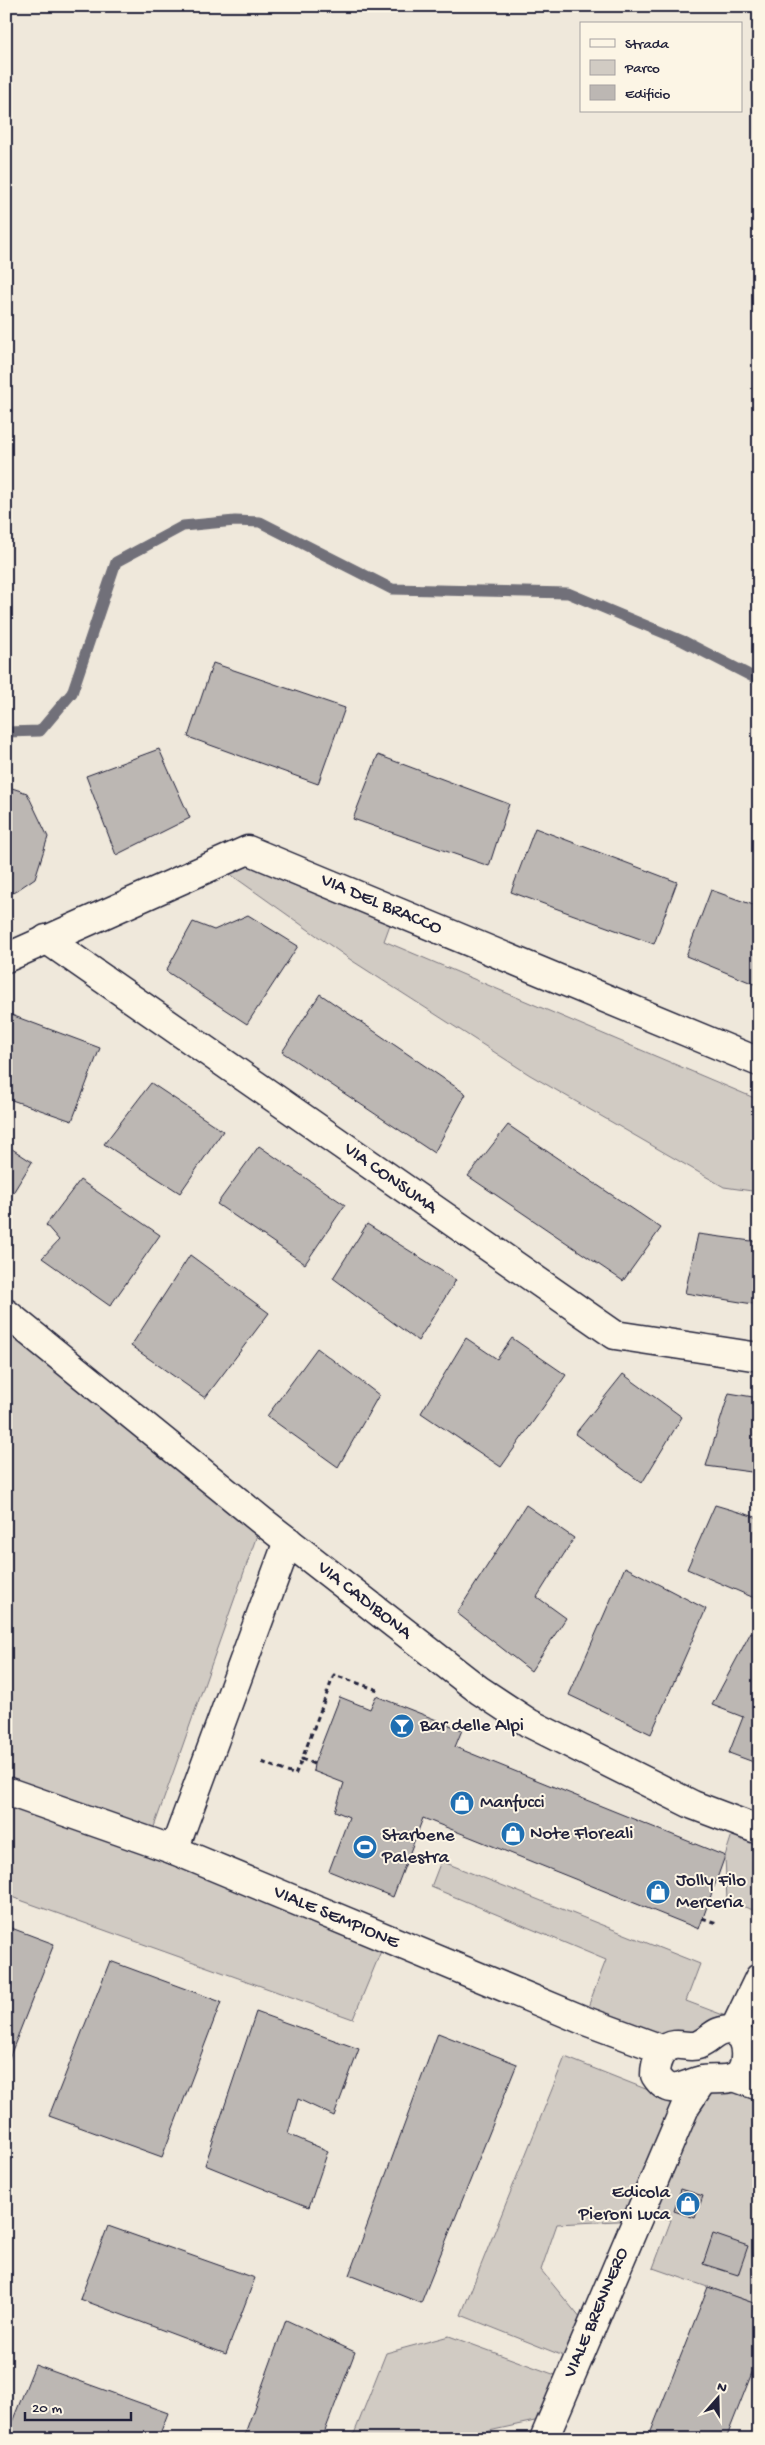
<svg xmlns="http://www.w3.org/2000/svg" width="765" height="2445" viewBox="0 0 765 2445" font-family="'Gochi Hand',sans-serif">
<rect width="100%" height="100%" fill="#efe8db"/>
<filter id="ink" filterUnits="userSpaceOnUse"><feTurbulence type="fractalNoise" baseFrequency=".02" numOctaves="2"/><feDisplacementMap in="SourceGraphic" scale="10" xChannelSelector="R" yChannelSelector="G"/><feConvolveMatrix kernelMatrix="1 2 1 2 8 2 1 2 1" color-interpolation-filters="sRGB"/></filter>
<g filter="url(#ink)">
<!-- green -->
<g fill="#d1cbc3" stroke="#7a767f">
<path d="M248,850L395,911L384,941L759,1100V1192L724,1187L530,1075L351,960L216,864Z"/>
<path d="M6,1313L262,1521L149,1841L386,1939L353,2019L6,1895Z"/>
<path d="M736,1822L759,1830V1912L727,1901L725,1856Z"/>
<path d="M441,1861L700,1964L686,2001L739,2021L664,2050L583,2020L606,1960L431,1887Z"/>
<path d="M565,2057L686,2105L703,2080L759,2086V2305L653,2268L671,2220L642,2208L637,2220L557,2224L541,2270L590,2330L576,2361L461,2315Z"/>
<path d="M449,2336L569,2380L553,2417L489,2431L486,2439H352L386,2353Z"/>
</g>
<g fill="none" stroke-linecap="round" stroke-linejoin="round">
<!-- stream -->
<path stroke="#716f79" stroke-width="11" d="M6,732L40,731L72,693L116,562L183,526L235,521L260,522L392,589L568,593L683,641L759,680"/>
</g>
<!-- building -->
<g fill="#bcb7b3" stroke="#22223b">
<path d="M213,663L345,708L318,784L188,737Z"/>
<path d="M159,749L190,818L116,855L86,776Z"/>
<path d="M378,755L509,804L489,866L353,819Z"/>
<path d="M6,786L27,793L48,837L35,878L13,893L6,892Z"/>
<path d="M535,828L677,882L654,944L511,892Z"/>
<path d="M711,890L759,907V986L686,956Z"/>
<path d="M248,915L298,946L247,1024L166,971L193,922L214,930Z"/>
<path d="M320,994L466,1094L434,1153L282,1052Z"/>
<path d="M6,1013L100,1048L72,1121L6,1098Z"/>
<path d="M151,1083L223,1131L180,1193L104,1144Z"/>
<path d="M508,1125L661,1228L623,1281L468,1176Z"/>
<path d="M6,1145L32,1162L6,1204Z"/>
<path d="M259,1146L345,1205L305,1264L217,1204Z"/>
<path d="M80,1180L160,1235L110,1306L42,1258L59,1240L46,1225Z"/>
<path d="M367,1224L456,1280L418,1341L333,1278Z"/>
<path d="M698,1234L759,1242V1305L685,1293Z"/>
<path d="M190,1255L269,1313L205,1398L131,1346Z"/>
<path d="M466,1338L497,1359L512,1338L566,1375L501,1467L421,1413Z"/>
<path d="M317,1348L379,1395L338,1467L267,1416Z"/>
<path d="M623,1374L682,1417L642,1483L575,1434Z"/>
<path d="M729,1393L759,1398V1473L706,1466Z"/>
<path d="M526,1505L574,1538L537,1597L566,1618L531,1671L457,1613Z"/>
<path d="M715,1505L759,1518V1600L687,1569Z"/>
<path d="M625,1567L706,1609L651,1734L569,1695Z"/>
<path d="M751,1632L759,1636V1764L729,1753L743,1717L712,1705Z"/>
<path d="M376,1696L462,1730L455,1747L725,1856L699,1929L423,1818L393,1897L329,1871L349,1817L335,1811L344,1783L313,1771L314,1764L340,1697L370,1709Z"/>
<path d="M6,1926L54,1944L6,2066Z"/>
<path d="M110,1961L221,2002L162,2157L49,2116Z"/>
<path d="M256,2012L359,2049L334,2116L298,2099L288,2134L328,2151L309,2207L205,2165Z"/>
<path d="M438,2033L517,2064L421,2303L349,2275Z"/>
<path d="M681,2189L703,2196L695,2218L674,2211Z"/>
<path d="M108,2226L255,2278L226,2354L80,2299Z"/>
<path d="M713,2234L748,2246L738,2275L703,2264Z"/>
<path d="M708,2287L759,2305V2355L726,2439H648Z"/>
<path d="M286,2320L355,2352L322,2439H243Z"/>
<path d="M35,2365L168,2413L158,2439H11L6,2437Z"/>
</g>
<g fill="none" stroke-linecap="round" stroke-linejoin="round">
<defs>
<g id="minor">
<path d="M46,939L615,1335L759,1357"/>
<path d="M6,958L248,850L759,1062"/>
<path d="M6,1313L262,1521L479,1690L529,1723L693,1805L759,1830"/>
<path d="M6,1791L174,1850L583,2020L664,2050"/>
<path d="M174,1850L288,1541"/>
<path d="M734,2030C736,2033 740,2036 742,2039C747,2050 747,2072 734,2077C725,2081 712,2078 703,2080C683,2084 670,2099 655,2075C655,2063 660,2047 675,2045C683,2044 690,2048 698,2045C713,2039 713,2029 734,2030Z"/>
<path d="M734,2030L759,1978"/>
<path d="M734,2077L759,2086"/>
<path d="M544,2439L686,2105L703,2080"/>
</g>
</defs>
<!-- minor casing -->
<use href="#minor" stroke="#22223b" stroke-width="31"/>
<!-- path -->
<g stroke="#22223b" stroke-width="3" stroke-dasharray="5 4" stroke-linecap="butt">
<path d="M262,1762L295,1775L302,1759"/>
<path d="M314,1764L302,1759L334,1675L378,1690"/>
<path d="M702,1918L717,1923"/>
</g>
<!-- minor -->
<use href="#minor" stroke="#fcf5e5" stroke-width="28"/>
</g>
</g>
<!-- icons -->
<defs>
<symbol id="bar-disc" viewBox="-11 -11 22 22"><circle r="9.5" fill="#1f6fb2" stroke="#fcf5e5"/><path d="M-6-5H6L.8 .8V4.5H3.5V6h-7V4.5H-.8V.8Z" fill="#fff"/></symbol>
<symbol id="shop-disc" viewBox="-11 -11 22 22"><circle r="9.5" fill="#1f6fb2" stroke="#fcf5e5"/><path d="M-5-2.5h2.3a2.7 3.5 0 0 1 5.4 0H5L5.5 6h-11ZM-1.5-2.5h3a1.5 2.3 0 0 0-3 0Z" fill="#fff"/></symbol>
<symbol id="stadium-disc" viewBox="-11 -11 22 22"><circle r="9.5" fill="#1f6fb2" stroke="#fcf5e5"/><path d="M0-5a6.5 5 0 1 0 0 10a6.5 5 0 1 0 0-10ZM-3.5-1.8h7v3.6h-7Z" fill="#fff"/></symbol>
</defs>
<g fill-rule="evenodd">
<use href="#bar-disc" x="388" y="1712" width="28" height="28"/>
<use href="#shop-disc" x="448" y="1789" width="28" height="28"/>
<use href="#shop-disc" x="499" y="1820" width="28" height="28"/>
<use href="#stadium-disc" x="351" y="1833" width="28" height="28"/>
<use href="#shop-disc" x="644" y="1878" width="28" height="28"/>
<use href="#shop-disc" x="674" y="2190" width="28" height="28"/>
</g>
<g text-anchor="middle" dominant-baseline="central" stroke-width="4" stroke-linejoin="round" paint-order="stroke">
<!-- street labels -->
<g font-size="19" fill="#22223b" stroke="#fcf5e5">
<text transform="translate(381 905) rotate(23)">VIA DEL BRACCO</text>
<text transform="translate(390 1179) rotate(35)">VIA CONSUMA</text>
<text transform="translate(364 1601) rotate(38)">VIA CADIBONA</text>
<text transform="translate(336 1918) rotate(23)">VIALE SEMPIONE</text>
<text transform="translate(597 2313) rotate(-67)">VIALE BRENNERO</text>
</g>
<!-- poi labels -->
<g font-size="19" fill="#22223b" stroke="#fcf5e5" text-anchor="start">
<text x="420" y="1726">Bar delle Alpi</text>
<text x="480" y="1803">Manfucci</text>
<text x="530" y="1834">Note Floreali</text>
<text x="382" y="1836">Starbene<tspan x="382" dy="22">Palestra</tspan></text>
<text x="676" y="1881">Jolly Filo<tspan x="676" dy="22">Merceria</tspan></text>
<text x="670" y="2193" text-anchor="end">Edicola<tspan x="670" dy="22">Pieroni Luca</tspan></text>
</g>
</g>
<!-- margin -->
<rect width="765" height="2445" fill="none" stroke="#fcf5e5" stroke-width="25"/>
<rect x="12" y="12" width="740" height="2420" fill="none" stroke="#22223b" stroke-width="2" filter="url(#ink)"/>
<!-- legend -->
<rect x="580" y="22" width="162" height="90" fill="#fcf5e5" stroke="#a5a1a1"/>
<rect x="590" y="39" width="25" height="8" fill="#fcf5e5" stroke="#a5a1a1"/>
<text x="625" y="48" font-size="15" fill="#22223b">Strada</text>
<rect x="590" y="60" width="25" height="15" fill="#d1cbc3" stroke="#a5a1a1"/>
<text x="625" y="72" font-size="15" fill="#22223b">Parco</text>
<rect x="590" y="85" width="25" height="15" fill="#bcb7b3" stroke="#a5a1a1"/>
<text x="625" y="98" font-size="15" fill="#22223b">Edificio</text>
<!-- north arrow -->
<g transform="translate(718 2398) rotate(20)" stroke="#fcf5e5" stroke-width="4" paint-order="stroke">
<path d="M0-4L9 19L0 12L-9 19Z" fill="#22223b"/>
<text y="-8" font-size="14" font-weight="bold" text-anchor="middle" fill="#22223b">N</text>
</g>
<!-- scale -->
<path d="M25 2412v8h106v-8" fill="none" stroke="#22223b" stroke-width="2.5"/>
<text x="32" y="2412" font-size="15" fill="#22223b" stroke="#fcf5e5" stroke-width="4" paint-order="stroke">20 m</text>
</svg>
